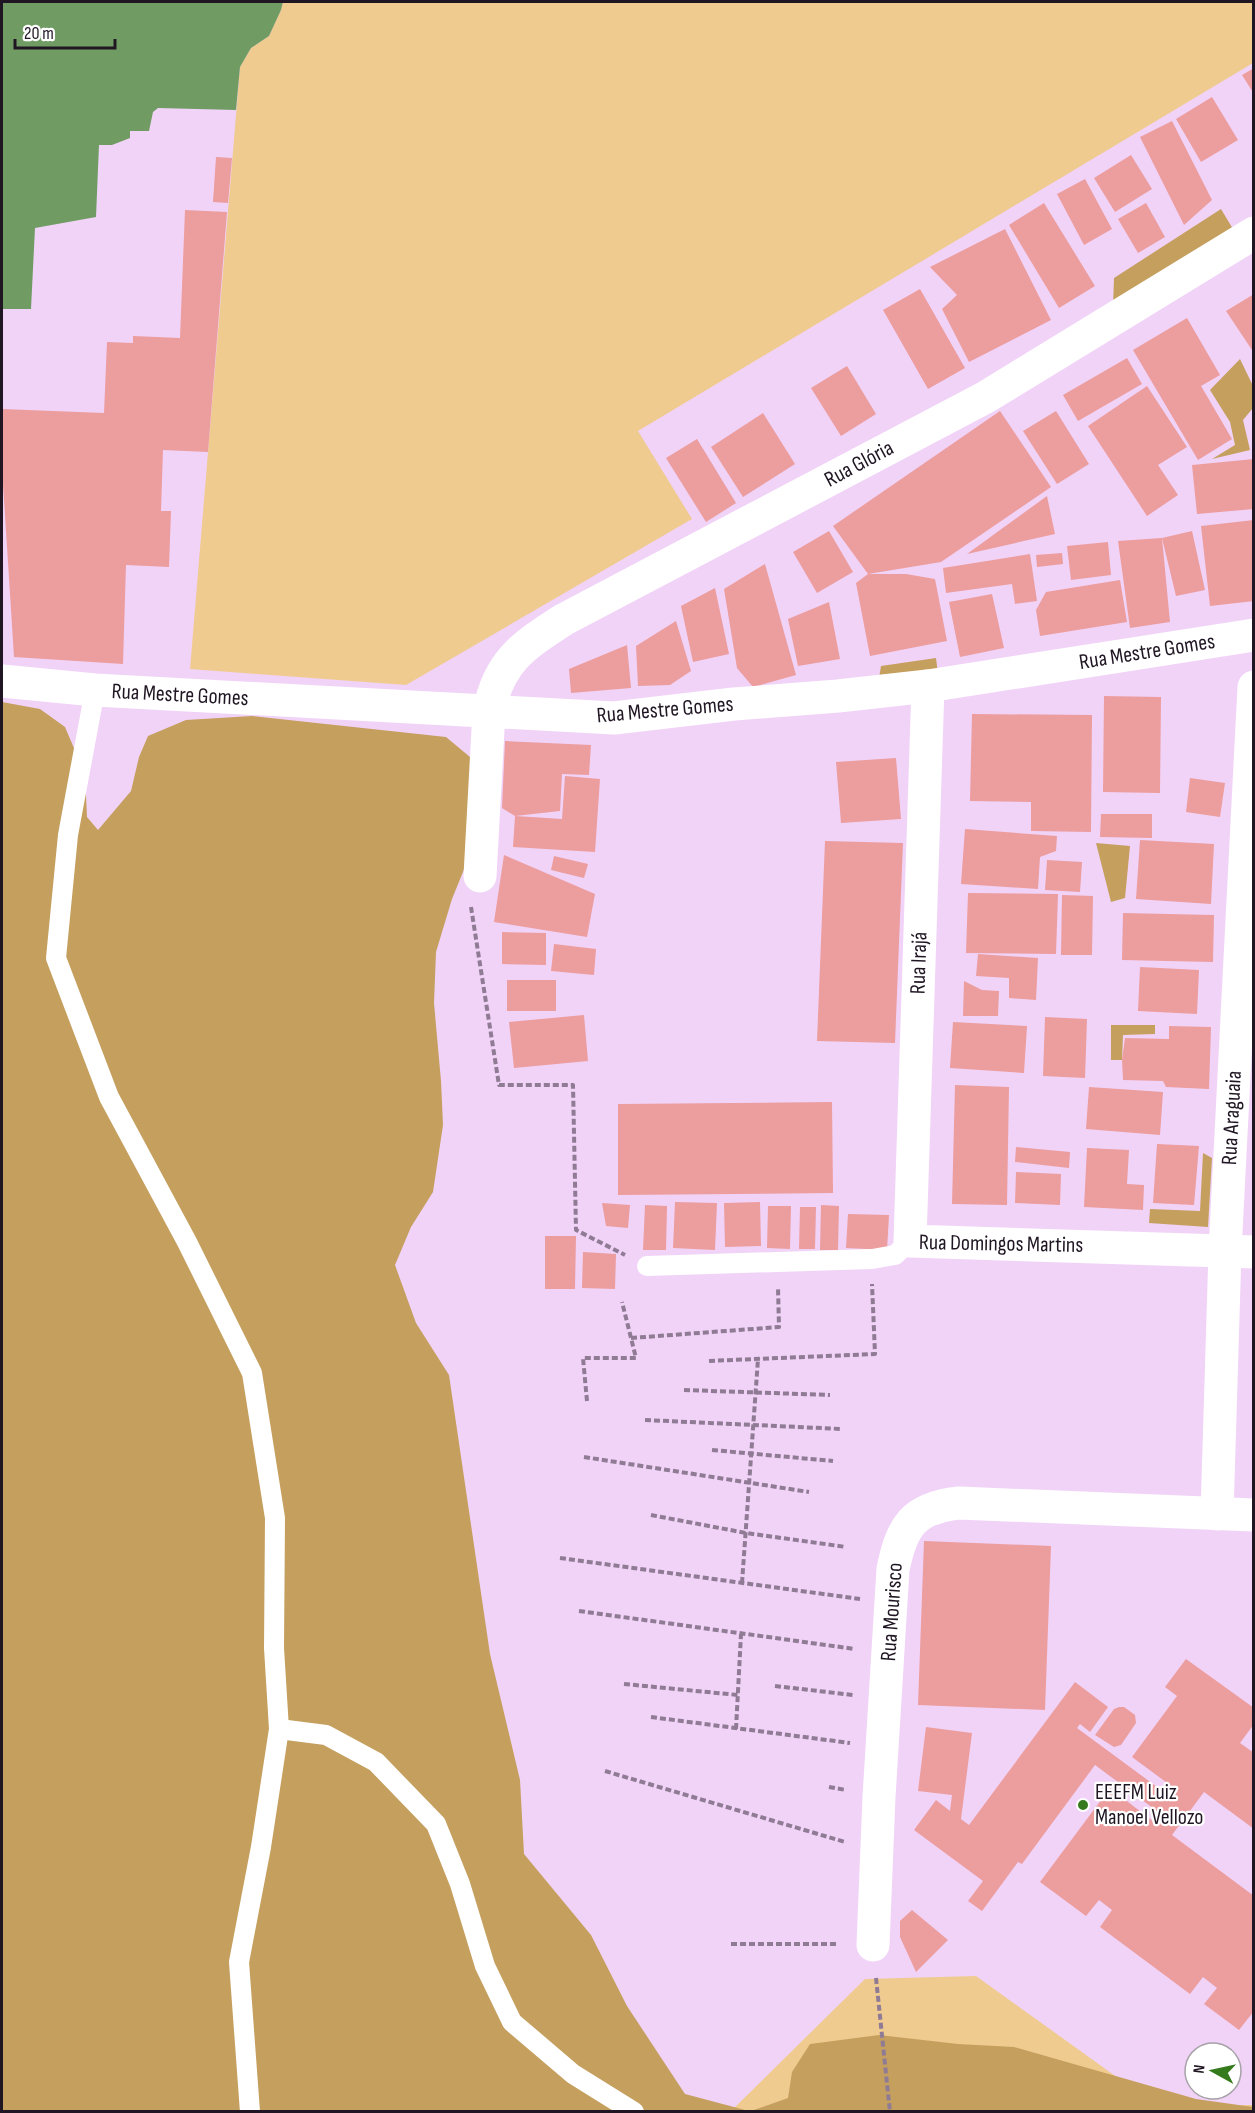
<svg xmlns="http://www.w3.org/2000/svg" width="1255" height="2113" viewBox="0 0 1255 2113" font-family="'Sofia Sans Condensed',sans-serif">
<rect width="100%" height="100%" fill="#f1d3f8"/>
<!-- green -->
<g fill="#efcb90">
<path d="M283,2H1253V63L638,431L692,519L406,685L190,669L240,67L251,48L269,36L281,10Z"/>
<path d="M976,1976L1157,2106L1254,2105L1253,2112H730L865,1979Z"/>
</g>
<!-- forest -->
<g fill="#c59f5e">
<path d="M1221,209L1233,229L1113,306L1114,278Z"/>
<path d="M1240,359L1253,386V408L1243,420L1250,450L1212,459L1235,445L1230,422L1210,390Z"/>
<path d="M936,658L938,674L878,684L881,666Z"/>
<path d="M2,702L40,709L65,727L85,774L87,817L98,830L131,791L139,757L148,736L186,720L252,716L446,737L482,767L478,835L452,899L436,952L434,1003L441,1081L443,1125L433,1192L411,1227L395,1265L416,1323L449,1375L490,1654L520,1780L524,1854L591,1935L627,2006L685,2094L749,2111H2Z"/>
<path d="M1096,843L1130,846L1125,898L1111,902Z"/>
<path d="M1111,1025H1155V1034L1123,1035L1122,1060H1111Z"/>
<path d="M1203,1153L1212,1158L1208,1227L1149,1223L1150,1209L1200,1211Z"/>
<path d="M879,2035L958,2044L1014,2047L1196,2099L1253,2107V2111H751L788,2098L792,2072L810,2044Z"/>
</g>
<!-- water -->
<path fill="#709c64" d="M2,2H283L281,10L269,36L251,48L240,67L236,110L158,108L153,112L149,131H130V138L112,145H99L96,217L35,228L31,309H2Z"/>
<!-- building -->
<g fill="#ec9d9d">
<path d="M1254,68V94L1242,75Z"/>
<path d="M1212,97L1238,140L1201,162L1176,119Z"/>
<path d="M1172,121L1212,200L1184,225L1140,137Z"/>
<path d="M1131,155L1152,189L1115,212L1094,178Z"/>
<path d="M216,157L232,158L228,203L213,202Z"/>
<path d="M1085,179L1112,229L1084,245L1057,194Z"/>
<path d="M1044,203L1095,286L1059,308L1009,225Z"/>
<path d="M1146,203L1165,237L1138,253L1118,219Z"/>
<path d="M185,210L227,212L208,452L163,450L161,511H171L169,567L126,565L123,664L14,657L2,468V409L104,413L107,342L133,343V336L180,338Z"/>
<path d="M1005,229L1051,320L969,362L942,309L957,295L930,267Z"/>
<path d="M920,289L965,368L928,389L883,310Z"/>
<path d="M1254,294V353L1226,311Z"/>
<path d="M1187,318L1220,375L1201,386L1232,439L1198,460L1133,350Z"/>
<path d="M1127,358L1142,384L1078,421L1063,395Z"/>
<path d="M847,366L876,414L841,436L811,388Z"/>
<path d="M1147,386L1187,447L1158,465L1178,495L1147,516L1088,426Z"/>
<path d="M1000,411L1051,487L941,562L868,574L833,526Z"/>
<path d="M1056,411L1089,464L1057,484L1023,431Z"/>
<path d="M763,413L795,464L743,497L711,447Z"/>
<path d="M697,439L736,503L706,522L666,458Z"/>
<path d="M1254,459V509L1197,514L1192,465Z"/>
<path d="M1047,496L1055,534L967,554Z"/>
<path d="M1254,520V601L1210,606L1201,526Z"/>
<path d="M829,531L853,572L817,593L793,552Z"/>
<path d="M1192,531L1205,590L1176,596L1162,538Z"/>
<path d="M1162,538L1170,622L1130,628L1118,541Z"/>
<path d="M1108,542L1111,575L1071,580L1067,546Z"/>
<path d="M1062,553L1063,564L1037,567L1036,555Z"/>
<path d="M1030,554L1037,601L1015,604L1012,584L946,593L943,568Z"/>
<path d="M765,564L796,675L753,687L737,668L724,589Z"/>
<path d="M868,574H906L935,579L947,641L870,656L856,583Z"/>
<path d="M1120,580L1127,622L1040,636L1036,610L1046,592Z"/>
<path d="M715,588L729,654L693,662L681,606Z"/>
<path d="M992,594L1004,648L960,657L949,602Z"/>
<path d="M829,602L840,659L798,666L788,619Z"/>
<path d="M676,621L691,671L670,685L638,686L636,646Z"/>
<path d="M627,645L631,688L571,693L569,669Z"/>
<path d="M1104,696L1161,697L1160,793L1103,792Z"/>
<path d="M972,714L1092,715L1091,832L1031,831V802L970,801Z"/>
<path d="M505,741L591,745L589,775L562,774L560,811L515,816L562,819L565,776L600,779L595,852L513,847L515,816L502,808Z"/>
<path d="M896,758L901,819L841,823L836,762Z"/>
<path d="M1190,778L1225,783L1220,817L1186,812Z"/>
<path d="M1101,814H1152V838L1100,837Z"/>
<path d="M965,829L1057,836L1056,851L1040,857L1038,889L961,884Z"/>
<path d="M1140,840L1214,844L1211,904L1136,899Z"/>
<path d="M825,841L903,843L895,1043L817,1041Z"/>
<path d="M504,855L595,894L587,937L494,922Z"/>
<path d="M554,856L588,864L584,878L551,870Z"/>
<path d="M1047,860L1082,862L1080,892L1045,890Z"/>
<path d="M968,893L1058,894L1056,954L966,953Z"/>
<path d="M1062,895L1093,896L1092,955H1061Z"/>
<path d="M1123,913L1214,915L1213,962L1122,960Z"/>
<path d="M502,932L546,933V965L502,964Z"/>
<path d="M554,944L596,949L594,975L551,971Z"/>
<path d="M978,954L1038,958L1036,1000L1009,998V978L976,976Z"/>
<path d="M1140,967L1199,970L1197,1014L1138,1011Z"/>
<rect x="507" y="980" width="49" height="31"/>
<path d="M964,981L982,990L999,991L998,1016H963Z"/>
<path d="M584,1015L588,1061L514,1068L509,1022Z"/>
<path d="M1045,1017L1087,1019L1085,1078L1043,1076Z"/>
<path d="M953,1022L1027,1026L1024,1073L950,1068Z"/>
<path d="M1169,1026L1211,1027L1209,1089L1166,1087L1163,1081L1123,1080L1122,1060L1125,1038L1169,1039Z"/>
<path d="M955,1085L1009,1087L1007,1205L952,1204Z"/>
<path d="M1089,1087L1163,1092L1160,1135L1086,1129Z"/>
<path d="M832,1102L833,1193L618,1195V1104Z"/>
<path d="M1157,1144L1199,1146L1194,1205L1153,1203Z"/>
<path d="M1016,1147L1070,1152L1069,1168L1015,1162Z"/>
<path d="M1087,1148L1129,1150L1127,1184L1144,1185L1143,1210L1084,1207Z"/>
<path d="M1016,1172L1061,1174L1060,1205L1015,1203Z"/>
<path d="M675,1202L717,1203L715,1250L673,1248Z"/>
<path d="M760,1202L761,1246L725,1247L724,1203Z"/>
<path d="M602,1203L630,1205L628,1228L606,1226Z"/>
<path d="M645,1205L667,1206L666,1250H643Z"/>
<path d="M821,1205L839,1206L838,1250H820Z"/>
<path d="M768,1206H791L790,1249L767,1248Z"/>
<path d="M800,1207H816L815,1249H799Z"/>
<path d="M848,1214L889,1215L887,1250L846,1248Z"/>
<path d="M545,1236H576L575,1289H545Z"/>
<path d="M583,1252L616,1254L615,1289L582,1288Z"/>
<path d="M924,1541L1051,1546L1045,1710L918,1705Z"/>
<path d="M1186,1659L1254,1708V1724L1240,1743L1254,1753V1829L1204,1792L1172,1835L1254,1896V2011L1239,2030L1204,2004L1217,1988L1203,1977L1190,1994L1100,1927L1112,1910L1099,1900L1086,1916L1040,1882L1110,1788L1154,1822L1161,1814L1095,1765L1022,1864L1018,1862L982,1911L968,1901L983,1881L914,1830L936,1800L950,1811L952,1795L918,1791L926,1727L972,1733L961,1819L969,1825L1075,1682L1108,1707L1090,1732L1080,1724L1077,1728L1172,1798L1178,1791L1132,1757L1177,1696L1165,1687Z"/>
<path d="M1119,1707H1124L1135,1715L1136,1723L1121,1745L1114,1747L1095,1735L1114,1709Z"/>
<path d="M912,1910L948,1940L916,1972L900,1937V1921Z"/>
</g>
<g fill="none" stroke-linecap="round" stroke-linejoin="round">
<!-- path -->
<g stroke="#907b95" stroke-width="4" stroke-dasharray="6 3" stroke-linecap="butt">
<path d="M471,907L499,1085H573L576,1230L625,1255"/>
<path d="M631,1338L779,1327L778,1288"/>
<path d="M709,1361L875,1354L872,1284"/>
<path d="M684,1390L830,1395"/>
<path d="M587,1401L583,1358H636L622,1302"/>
<path d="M645,1420L842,1429"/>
<path d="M712,1450L833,1461"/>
<path d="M584,1457L809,1492"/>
<path d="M651,1515L746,1533L846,1547"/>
<path d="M560,1558L860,1599"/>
<path d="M742,1583L758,1359"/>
<path d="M579,1611L855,1649"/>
<path d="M624,1684L738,1695"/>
<path d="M775,1686L853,1695"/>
<path d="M651,1717L850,1743"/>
<path d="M736,1729L741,1634"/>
<path d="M605,1771L845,1842"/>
<path d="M829,1787L846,1790"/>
<path d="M731,1944H839"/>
<path d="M876,1978L890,2112"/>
</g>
<!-- lane -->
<g stroke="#fff" stroke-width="20">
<path d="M95,690L68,835L56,958L109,1097L187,1242L252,1373L275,1518L274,1648L279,1729L261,1847L239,1962L250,2112"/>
<path d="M647,1266L872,1259L895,1255L910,1241"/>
<path d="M279,1729L326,1735L376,1762L436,1824L460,1884L485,1966L512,2022L573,2074L634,2112"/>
</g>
<!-- street -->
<g stroke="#fff" stroke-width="33">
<path d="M2,681L95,690L614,718L734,704L838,696L928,686L1254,635"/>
<path d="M928,686L910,1241L1254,1252"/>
<path d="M480,876L489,711C499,661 523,646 563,620L986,397L1254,233"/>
<path d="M1217,1514L1225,1251L1254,687"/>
<path d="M873,1945L879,1797L893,1569C902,1526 913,1508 959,1503L1254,1515"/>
</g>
</g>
<!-- markers -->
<circle fill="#357b1e" stroke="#fff" stroke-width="2" cx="1083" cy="1805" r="6"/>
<g text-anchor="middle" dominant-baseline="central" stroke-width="4.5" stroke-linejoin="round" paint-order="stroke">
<!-- street labels -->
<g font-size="22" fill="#201623" stroke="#fff">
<text transform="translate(859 464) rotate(-28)">Rua Glória</text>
<text transform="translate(1147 652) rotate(-9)">Rua Mestre Gomes</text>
<text transform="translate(180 695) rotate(3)">Rua Mestre Gomes</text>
<text transform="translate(665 710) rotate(-5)">Rua Mestre Gomes</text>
<text transform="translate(919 963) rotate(-88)">Rua Irajá</text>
<text transform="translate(1232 1118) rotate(-87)">Rua Araguaia</text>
<text transform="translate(1001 1244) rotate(1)">Rua Domingos Martins</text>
<text transform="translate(892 1612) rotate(-86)">Rua Mourisco</text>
</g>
<!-- poi labels -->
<g font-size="22" fill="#201623" stroke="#fff" text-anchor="start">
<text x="1095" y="1792">EEEFM Luiz<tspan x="1095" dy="25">Manoel Vellozo</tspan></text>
</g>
</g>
<!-- border -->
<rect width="1255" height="2113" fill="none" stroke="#201623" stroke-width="6"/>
<!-- north arrow -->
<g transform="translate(1213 2071) rotate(278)"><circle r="28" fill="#ffffff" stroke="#a6a2a7" stroke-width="1.5"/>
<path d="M0-4.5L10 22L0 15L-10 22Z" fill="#357b1e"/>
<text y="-9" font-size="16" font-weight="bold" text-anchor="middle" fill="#201623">N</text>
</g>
<!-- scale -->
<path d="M15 39v9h100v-9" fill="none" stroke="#201623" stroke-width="3"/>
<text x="24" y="39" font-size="18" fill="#201623" stroke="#ffffff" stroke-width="4.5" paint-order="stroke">20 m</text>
</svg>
